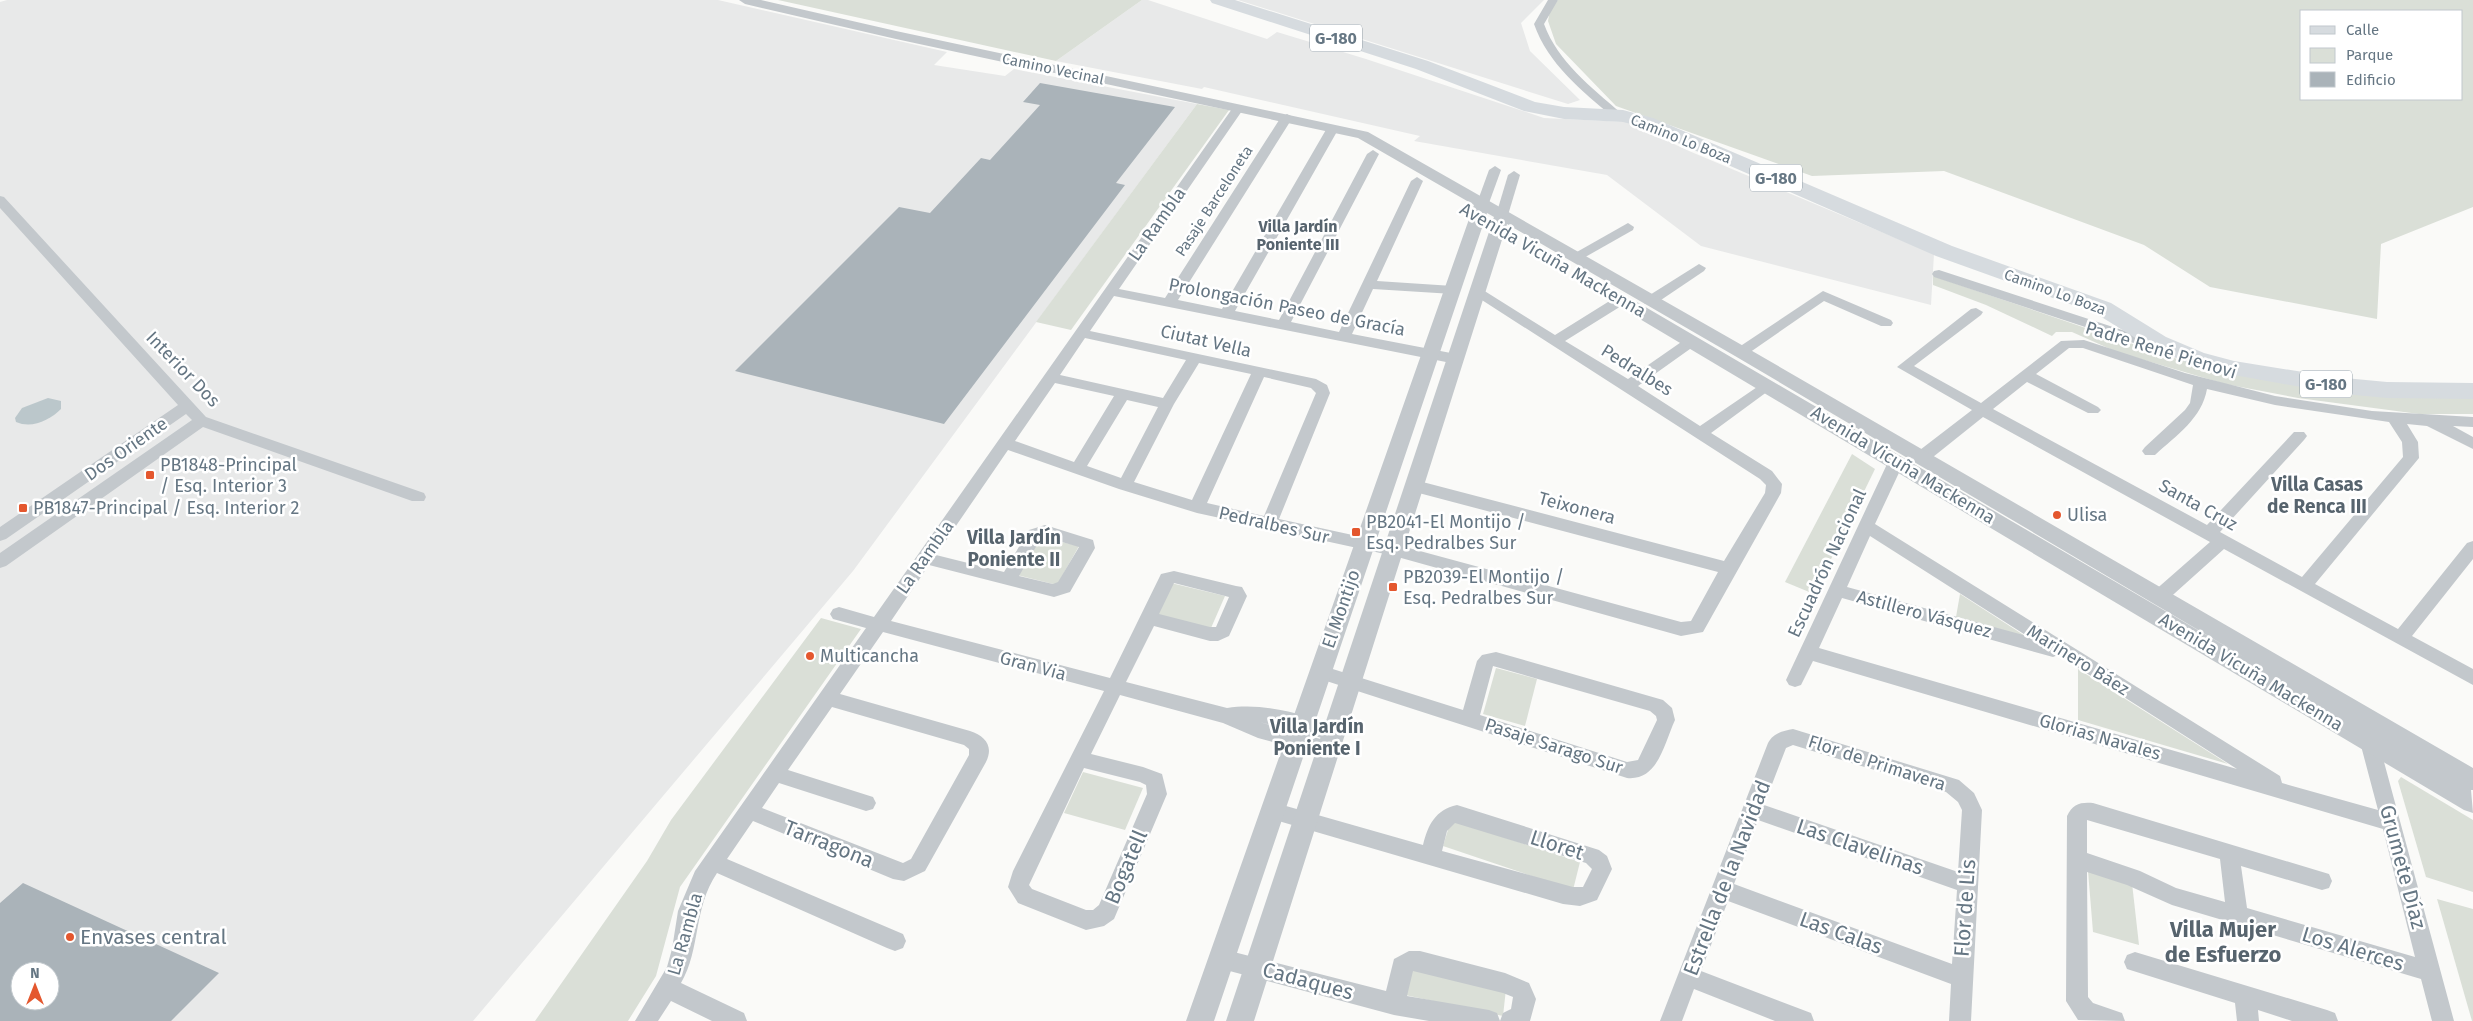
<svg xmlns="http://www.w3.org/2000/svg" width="2473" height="1021" viewBox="0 0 2473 1021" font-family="'Fira Sans',sans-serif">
<rect width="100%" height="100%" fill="#fafaf8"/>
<!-- built -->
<g fill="#e8e9e9" fill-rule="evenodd">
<path d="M7,0H718L947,52L934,65L1005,76L1014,69L1197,104L853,571L473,1021H0V2ZM20,971H50V1001H20Z"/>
<path d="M1142,0H1148L1267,39L1277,32L1366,59L1544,118L1627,122L1689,151L1934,254L1931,305L1701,246L1607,175L1414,141L1420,136L1204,87L1202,89L1056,61Z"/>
<path d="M1238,0H1544L1521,23L1530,51L1580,100L1568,104Z"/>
</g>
<!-- green -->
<g fill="#dadfd7" fill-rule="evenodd">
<path d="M778,0H1142L1056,61Z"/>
<path d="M1558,0H2473V207L2381,244L2377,319L2210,287L2144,245L1944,171L1812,176L1616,106L1556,44L1548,21L1550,10ZM2302,11H2462V99H2302Z"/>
<path d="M1197,104L1229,110L1071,330L1036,322Z"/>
<path d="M1933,276L2174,358L2271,381L2375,394L2473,398V414H2419L2298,398L2225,384L2117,352L2072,332H2056L2052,336L1986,305L1933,285Z"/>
<path d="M1852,454L1875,469L1814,594L1785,582Z"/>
<path d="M1040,537L1079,546L1057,585L1017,575Z"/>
<path d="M1171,583L1225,596L1211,628L1156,615Z"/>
<path d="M1960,594L2033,641L1956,617Z"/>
<path d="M821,618L861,629L680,887L656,976L628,1021H535L647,861L671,820Z"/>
<path d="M1496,668L1537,679L1525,726L1483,714Z"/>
<path d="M2078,669L2228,764L2078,720Z"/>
<path d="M1083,772L1143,788L1125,830L1064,813Z"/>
<path d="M2401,777L2473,820V892L2426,877L2398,781Z"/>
<path d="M1451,820L1580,862L1573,890L1443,846Z"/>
<path d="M2088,871L2132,883L2139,945L2093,932Z"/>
<path d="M2437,899L2473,909V1021H2472Z"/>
<path d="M1409,968L1506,989L1503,1016L1405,995Z"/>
</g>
<!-- water -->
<path fill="#bbc7cb" d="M48,398L61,401V409C50,420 32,429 16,422L15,418L22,408Z"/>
<!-- building -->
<g fill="#aab3b9" fill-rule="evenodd">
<path d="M1040,83L1175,107L1116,183L1125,185L944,424L735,371L899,207L930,213L981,158L990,160L1040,105L1023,102Z"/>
<path d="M23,883L219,973L171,1021H0V903ZM20,971H50V1001H20Z"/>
</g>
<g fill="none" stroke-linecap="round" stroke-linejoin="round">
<!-- minor -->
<g fill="#c3c8cc" fill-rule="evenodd">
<path d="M1548,0H1558L1544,24C1558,62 1591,87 1621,113V117H1613C1582,91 1548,64 1534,24Z"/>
<path d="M1238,105L1244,108L1119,289L1165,298L1281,117L1287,114L1293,117L1178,300L1222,309L1327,128L1333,125L1339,128L1235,311L1279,320L1367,154L1373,150L1379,154L1291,322L1339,332L1411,181L1417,177L1423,181L1377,281L1453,286L1460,290L1453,294L1373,289L1352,334L1456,354L1463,359L1456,364L1114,296L1090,331L1316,379L1327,385L1330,393L1279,519L1394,544L1681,622L1691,621L1718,572L1415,492L1409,490L1407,486L1409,482L1415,480L1724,561L1765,493L1766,485L1760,479L1471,293L1478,289L1483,290L1555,335L1616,297H1626L1628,300L1626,303L1565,341L1628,379L1687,338H1697L1699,341L1697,344L1638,386L1700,426L1763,383L1768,381L1775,386L1711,433L1772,471L1782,484L1781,493L1703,632L1681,636L1394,556L1197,513L1119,489L1008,450L936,555L1004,572L1029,530L1045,525L1093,540L1095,548L1070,592L1054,597L929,565L891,621L1110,678L1161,574L1174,571L1236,586L1242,587L1247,596L1229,636L1218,641H1210L1154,626L1126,682L1227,708C1265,702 1305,715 1341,727L1343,733L1341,739L1334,741L1259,722L1335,743L1338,749L1335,755L1328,757L1258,738L1223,723L1120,695L1091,754L1143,767L1162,774L1167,794L1114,919L1104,926L1086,930L1018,903L1008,887L1013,871L1104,691L883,632L840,694L970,731C985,736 994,746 986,762L925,871L904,881L893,879L753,821L727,859L903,934L906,941L903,948L895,951L887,948L717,873C693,908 701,949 681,983L744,1013L747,1021H712L671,1001L658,1021H635L667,967L672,949L678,911L695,871L866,628L833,619L830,614L833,609L839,607L874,617L1234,106ZM1085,338L1186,360L1163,398L1060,375ZM1199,363L1251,374L1192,500L1134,482L1174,404ZM1264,377L1311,388L1316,393L1264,516L1207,503ZM1055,383L1114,396L1074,462L1015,441ZM1127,400L1158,407L1121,478L1087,466ZM1045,537L1079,547L1058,582L1053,584L1019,576L1041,538ZM1174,583L1229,597L1216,627H1210L1159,614ZM832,707L964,745L969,749V755L911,859L903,863L762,808L779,783L866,811L873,809L876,803L873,797L788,770ZM1084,768L1140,782L1146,785L1147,794L1099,905L1093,910H1086L1032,889L1029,885Z"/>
<path d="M1495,166L1501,170L1489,203L1487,206H1479L1477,203L1489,170Z"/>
<path d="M1514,171L1520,175L1508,215L1506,218H1498L1496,215L1508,175Z"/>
<path d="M0,196L4,197L206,417L424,493L426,497L424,501H412L203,427L6,566L0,568V553L192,420L186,414L6,539L0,541V527L178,405L0,208Z"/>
<path d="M1628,223L1634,227L1633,230L1580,260H1570L1568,257Z"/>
<path d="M1699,264L1706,268L1704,271L1655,304H1645L1643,301L1645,298Z"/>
<path d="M1939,270L2168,345L2170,348L2163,352L2158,351L1934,277L1932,274L1934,271Z"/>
<path d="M1823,291L1891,320L1893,323L1891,326H1881L1824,301L1746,355H1736L1734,352L1736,349Z"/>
<path d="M1976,308L1983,312L1981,315L1914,366L1981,403L2061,341L2084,340L2185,373L2275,396L2372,411L2473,417V427L2453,426L2473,437V449L2427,426L2407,424L2418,442L2419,458L2315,584L2398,629L2467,543L2473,541V559L2412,636L2473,669V685L2224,549L2165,602L2159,604L2153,602L2150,597L2153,592L2210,542L1983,417L1928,461H1916L1914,457L1916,453L1972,410L1897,367L1971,309ZM2069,348H2083L2193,385L2190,403L2185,410L2145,447L2142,451L2145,455H2155C2177,435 2202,418 2207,389L2275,405L2389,422L2402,442L2403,457L2302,577L2220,532L2304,440L2307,436L2304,432H2294L2207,525L1993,409L2027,382L2088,413H2098L2101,410L2098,407L2036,374Z"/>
<path d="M1896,457L1902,458L1904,462L1875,524L2280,776L2282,783L2378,810L2360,742L2363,736L2370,734L2377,736L2454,1021H2432L2421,979L2172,905L2127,885L2087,872L2088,997L2093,1003L2122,1013L2125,1021L2078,1020L2066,1001L2067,816C2073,804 2080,802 2093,803L2329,874L2332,881L2329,888L2322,890L2241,866L2247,908L2415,957L2383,829L1813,661L1801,685L1795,687L1789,685L1786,680L1888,462L1890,458ZM1870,536L2027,636L1847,587ZM1842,598L2053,657L2058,655L2237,769L1819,648ZM2087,820L2220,859L2225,902L2176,888L2140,871L2087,853Z"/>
<path d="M1496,652L1663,700L1672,708L1675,720C1664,744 1658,781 1627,778L1314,677L1311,672L1314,667L1320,665L1463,710L1477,661L1482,655ZM1493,666L1650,711L1656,716L1657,720L1638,760L1627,762L1480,715Z"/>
<path d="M1793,729L1959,780L1974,793L1982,810L1971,1021H1949L1951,984L1728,901L1701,971L1811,1013L1814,1021H1775L1694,989L1682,1021H1660L1768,743C1773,733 1783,731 1793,729ZM1793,745L1946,792L1958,802L1962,810L1958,872L1764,805L1786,748ZM1758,820L1957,890L1952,964L1734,884Z"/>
<path d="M1272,802L1423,845C1428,825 1435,810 1457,805L1599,850L1607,856L1612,869L1597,900L1580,906L1563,904L1265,817L1262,811L1265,805ZM1455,823L1586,863L1592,869L1583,887H1573L1442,851L1447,831Z"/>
<path d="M1222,949L1386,991L1394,959L1409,951H1420L1505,973L1529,983L1536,999L1530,1021H1429L1394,1015L1222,969L1214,966L1211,959L1214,952ZM1413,971L1503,993L1513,997L1511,1009L1503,1013L1500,1021L1497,1013L1489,1010L1407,996Z"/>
<path d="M2135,952L2327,1010L2335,1013L2338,1021H2292L2258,1010L2259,1021H2237L2235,1003L2127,969L2124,962L2127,955Z"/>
</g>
<!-- tertiary -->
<path fill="#c3c8cc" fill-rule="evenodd" d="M739,0H761L896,31L1368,132L1747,348L2473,768V790H2471L2473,813L2464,810L1618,306L1616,302L1618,298H1630L2249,660L1735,356L1507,224L1254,1021H1226L1494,217L1487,213L1214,1021H1186L1474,205L1358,138L896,39L745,4Z"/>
<!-- primary -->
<path fill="#d6dbdf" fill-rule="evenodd" d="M1210,0H1235L1428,61L1535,102L1564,107L1623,110L1653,118L1952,246L2111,303L2166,337L2204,353L2234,361L2334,377L2387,382L2473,383V399L2387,398L2334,393L2234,375L2188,363L2150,347L2095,313L1936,256L1639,126L1623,122L1564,119L1524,111L1416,69L1212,3Z"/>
</g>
<!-- markers -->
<g fill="#e4572e" stroke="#fff" stroke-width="2">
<rect x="145" y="470" width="10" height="10" rx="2.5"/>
<rect x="18" y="503" width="10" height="10" rx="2.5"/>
<circle cx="2057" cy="515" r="5"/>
<rect x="1351" y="527" width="10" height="10" rx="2.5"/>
<rect x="1388" y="582" width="10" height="10" rx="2.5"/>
<circle cx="810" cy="656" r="5"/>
<circle cx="70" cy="937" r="5"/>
</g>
<g text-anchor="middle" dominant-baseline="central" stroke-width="5" stroke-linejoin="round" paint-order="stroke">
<!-- far-street labels -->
<g font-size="15" fill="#657683" stroke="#fff">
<text transform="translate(1053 69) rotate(12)">Camino Vecinal</text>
<text transform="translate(1681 139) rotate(22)">Camino Lo Boza</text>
<text transform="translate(1214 201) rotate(-57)">Pasaje Barceloneta</text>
<text transform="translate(2055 292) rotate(20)">Camino Lo Boza</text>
</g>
<!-- shield labels -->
<g fill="#fff" stroke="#939fa8" stroke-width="1">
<rect x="1310" y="24.5" width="52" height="27" rx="4"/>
<rect x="1750" y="164.5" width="52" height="27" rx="4"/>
<rect x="2300" y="370.5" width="52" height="27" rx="4"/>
</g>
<g font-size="16" font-weight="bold" fill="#657683">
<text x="1336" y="38">G-180</text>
<text x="1776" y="178">G-180</text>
<text x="2326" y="384">G-180</text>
</g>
<!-- far-neighbourhood labels -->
<g font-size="16" font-weight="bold" fill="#57646e" stroke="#fff">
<text x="1298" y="226">Villa Jardín<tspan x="1298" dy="18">Poniente III</tspan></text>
</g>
<!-- street labels -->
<g font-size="18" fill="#657683" stroke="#fff">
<text transform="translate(1157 224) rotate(-55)">La Rambla</text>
<text transform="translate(1553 260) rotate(30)">Avenida Vicuña Mackenna</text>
<text transform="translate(1287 307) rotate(11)">Prolongación Paseo de Gracía</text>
<text transform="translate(1206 341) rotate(13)">Ciutat Vella</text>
<text transform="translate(2161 350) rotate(17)">Padre René Pienovi</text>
<text transform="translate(183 369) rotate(46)">Interior Dos</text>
<text transform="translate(1637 370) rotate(32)">Pedralbes</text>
<text transform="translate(126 449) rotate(-35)">Dos Oriente</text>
<text transform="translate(1903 465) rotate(31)">Avenida Vicuña Mackenna</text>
<text transform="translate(2198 505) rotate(29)">Santa Cruz</text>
<text transform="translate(1577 508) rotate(15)">Teixonera</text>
<text transform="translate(1274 525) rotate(13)">Pedralbes Sur</text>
<text transform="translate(925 557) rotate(-55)">La Rambla</text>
<text transform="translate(1827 563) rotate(-65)">Escuadrón Nacional</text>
<text transform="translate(1341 609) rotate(-71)">El Montijo</text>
<text transform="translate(1924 614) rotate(15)">Astillero Vásquez</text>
<text transform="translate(2078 660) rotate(32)">Marinero Báez</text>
<text transform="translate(1033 666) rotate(15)">Gran Via</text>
<text transform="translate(2251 672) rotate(31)">Avenida Vicuña Mackenna</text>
<text transform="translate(2100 737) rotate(16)">Glorias Navales</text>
<text transform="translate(1554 746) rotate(18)">Pasaje Sarago Sur</text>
<text transform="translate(1877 763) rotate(18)">Flor de Primavera</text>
<text transform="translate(685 934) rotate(-74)">La Rambla</text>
</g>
<!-- poi labels -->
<g font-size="18" fill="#657683" stroke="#fff" text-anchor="start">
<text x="160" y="465">PB1848-Principal<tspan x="160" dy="21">/ Esq. Interior 3</tspan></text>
<text x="33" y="508">PB1847-Principal / Esq. Interior 2</text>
<text x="2067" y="515">Ulisa</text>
<text x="1366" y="522">PB2041-El Montijo /<tspan x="1366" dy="21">Esq. Pedralbes Sur</tspan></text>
<text x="1403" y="577">PB2039-El Montijo /<tspan x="1403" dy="21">Esq. Pedralbes Sur</tspan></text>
<text x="820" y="656">Multicancha</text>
</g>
<!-- neighbourhood labels -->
<g font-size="19" font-weight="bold" fill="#57646e" stroke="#fff">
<text x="2317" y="484">Villa Casas<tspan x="2317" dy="22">de Renca III</tspan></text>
<text x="1014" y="537">Villa Jardín<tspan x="1014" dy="22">Poniente II</tspan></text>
<text x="1317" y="726">Villa Jardín<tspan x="1317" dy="22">Poniente I</tspan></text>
</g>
<!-- near-street labels -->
<g font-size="21" fill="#657683" stroke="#fff">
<text transform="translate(829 844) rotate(22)">Tarragona</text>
<text transform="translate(1557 845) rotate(18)">Lloret</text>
<text transform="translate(1860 847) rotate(19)">Las Clavelinas</text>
<text transform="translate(1126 867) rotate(-67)">Bogatell</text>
<text transform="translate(2403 867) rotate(75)">Grumete Díaz</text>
<text transform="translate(1727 878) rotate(-69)">Estrella de la Navidad</text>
<text transform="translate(1965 908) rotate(-86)">Flor de Lis</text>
<text transform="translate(1841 933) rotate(20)">Las Calas</text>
<text transform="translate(2353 949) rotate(17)">Los Alerces</text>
<text transform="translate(1308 981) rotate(15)">Cadaques</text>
</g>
<!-- near-poi labels -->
<g font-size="21" fill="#657683" stroke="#fff" text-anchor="start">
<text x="80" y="937">Envases central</text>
</g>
<!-- near-neighbourhood labels -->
<g font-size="22" font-weight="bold" fill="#57646e" stroke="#fff">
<text x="2223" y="929">Villa Mujer<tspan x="2223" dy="25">de Esfuerzo</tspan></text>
</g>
</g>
<!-- legend -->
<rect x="2300" y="10" width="162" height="90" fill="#ffffff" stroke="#c1c8cd"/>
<rect x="2310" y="26" width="25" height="8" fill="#d6dbdf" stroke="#c1c8cd"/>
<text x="2346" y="35" font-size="15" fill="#657683">Calle</text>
<rect x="2310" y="48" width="25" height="15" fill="#dadfd7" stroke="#c1c8cd"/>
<text x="2346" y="60" font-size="15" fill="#657683">Parque</text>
<rect x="2310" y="72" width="25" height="15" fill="#aab3b9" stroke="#c1c8cd"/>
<text x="2346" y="85" font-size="15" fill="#657683">Edificio</text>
<!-- north arrow -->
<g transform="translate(35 986)"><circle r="24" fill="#ffffff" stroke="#c1c8cd"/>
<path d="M0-4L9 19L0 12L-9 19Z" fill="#e4572e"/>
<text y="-8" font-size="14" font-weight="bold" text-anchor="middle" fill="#657683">N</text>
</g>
</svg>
